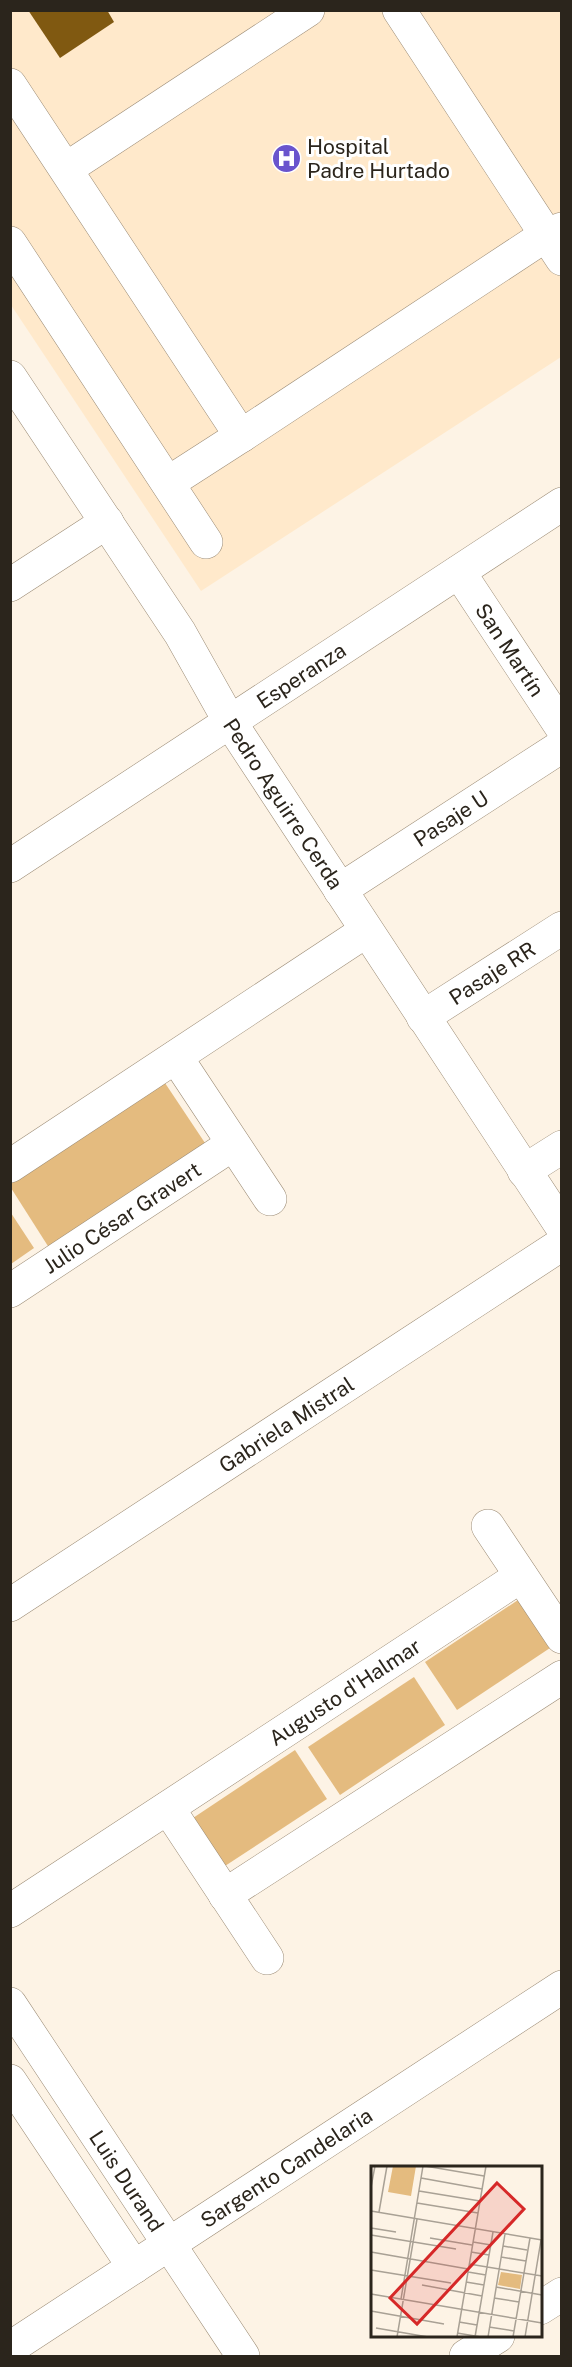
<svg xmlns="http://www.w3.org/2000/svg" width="572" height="2367" viewBox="0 0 572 2367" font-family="'Public Sans',sans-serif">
<rect width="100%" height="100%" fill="#fdf3e5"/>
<!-- built -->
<path fill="#ffe9cb" d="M10,11H561V357L201,591L11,305Z"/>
<!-- green -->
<g fill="#e4bb7f">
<path d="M165,1083L207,1146L53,1254L11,1188V1177Z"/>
<path d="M11,1213L34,1248L11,1264H10Z"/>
<path d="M527,1594L559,1642L457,1710L425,1662Z"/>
<path d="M414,1677L445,1725L340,1795L308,1747Z"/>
<path d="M295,1750L327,1799L225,1866L193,1818Z"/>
</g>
<!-- building -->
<path fill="#805911" d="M28,10H107L114,22L60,58Z"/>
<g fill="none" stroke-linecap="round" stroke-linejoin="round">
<defs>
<g id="minor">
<path d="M399,10L562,259"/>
<path d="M10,85L241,436L546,235L562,229"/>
<path d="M66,169L308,10"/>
<path d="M10,243L206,542"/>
<path id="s1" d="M10,377L180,633L230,722L562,1227"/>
<path d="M168,483L241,436"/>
<path id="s2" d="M459,572L562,728"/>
<path d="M10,585L107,522"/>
<path id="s3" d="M10,866L562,504"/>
<path id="s4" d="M340,890L562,746"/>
<path id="s5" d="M423,1017L562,928"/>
<path d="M176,1057L270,1199"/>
<path d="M10,1166L366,931"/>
<path d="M524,1171L562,1147"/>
<path id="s6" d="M10,1291L233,1144"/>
<path d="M488,1526L562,1637"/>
<path id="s7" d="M10,1605L562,1244"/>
<path d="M168,1808L267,1958"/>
<path d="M225,1895L562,1677"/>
<path id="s8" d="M10,1911L521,1576"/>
<path id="s9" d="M10,2004L243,2356"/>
<path d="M10,2081L134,2267"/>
<path d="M540,2308L562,2294"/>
<path id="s10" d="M10,2348L562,1987"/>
<path d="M466,2356L498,2336"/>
</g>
</defs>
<!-- minor casing -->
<use href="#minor" stroke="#9c8c76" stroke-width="34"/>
<!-- minor -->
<use href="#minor" stroke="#fff" stroke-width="33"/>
</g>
<!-- icons -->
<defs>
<symbol id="hospital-disc" viewBox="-11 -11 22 22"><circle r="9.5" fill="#6954cd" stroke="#fff"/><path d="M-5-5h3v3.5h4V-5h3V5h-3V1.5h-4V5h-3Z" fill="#fff"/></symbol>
</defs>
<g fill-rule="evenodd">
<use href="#hospital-disc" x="270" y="142" width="33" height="33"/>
</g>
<g text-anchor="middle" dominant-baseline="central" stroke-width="6" stroke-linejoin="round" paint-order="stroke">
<!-- poi labels -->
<g font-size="21" fill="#2b251c" stroke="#fff" text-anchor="start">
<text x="307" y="146">Hospital<tspan x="307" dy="24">Padre Hurtado</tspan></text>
</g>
<!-- street labels -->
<g font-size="21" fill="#2b251c" stroke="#fff">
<text stroke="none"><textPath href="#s2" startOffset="93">San Martín</textPath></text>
<text stroke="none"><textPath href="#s3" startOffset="348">Esperanza</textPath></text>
<text stroke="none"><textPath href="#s1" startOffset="507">Pedro Aguirre Cerda</textPath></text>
<text stroke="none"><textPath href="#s4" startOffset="132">Pasaje U</textPath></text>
<text stroke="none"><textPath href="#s5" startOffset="82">Pasaje RR</textPath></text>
<text stroke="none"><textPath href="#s6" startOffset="134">Julio César Gravert</textPath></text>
<text stroke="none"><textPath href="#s7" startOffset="330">Gabriela Mistral</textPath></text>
<text stroke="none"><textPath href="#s8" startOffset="400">Augusto d'Halmar</textPath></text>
<text stroke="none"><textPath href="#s10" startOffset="330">Sargento Candelaria</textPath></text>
<text stroke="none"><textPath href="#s9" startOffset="212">Luis Durand</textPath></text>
</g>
</g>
<!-- overview -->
<g transform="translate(371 2166)">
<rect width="171" height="171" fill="#fdf3e5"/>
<path d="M22,0H45L40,30L17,26ZM130,106L151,109L149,123L127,119Z" fill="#e4bb7f"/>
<path fill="none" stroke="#a9a195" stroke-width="1.5" d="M54,0L113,10M50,12L111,23M0,21L4,0M48,25L109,35M46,37L107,47M0,45L171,74M8,46L16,0M0,62L25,66M0,69L85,83M59,72L101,79M102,76L120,79M132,80L156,84M0,86L97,103M100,86L118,89M130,91L155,95M98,98L171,110M0,104L80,117M97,106L115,109M95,116L113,119M51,119L111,130M125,121L171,129M0,128L171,157M123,132L148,136M30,133L52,0M0,145L73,158M88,156L106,159M118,161L143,165M5,162L57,171M86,167L110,171M26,171L46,53M86,171L115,0M104,171L122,66M117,171L134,68M142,171L159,72M154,171L170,74"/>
<path fill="#d62828" fill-opacity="0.15" stroke="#d62828" stroke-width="3" d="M126,17L153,43L46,158L19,132Z"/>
<rect width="171" height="171" fill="none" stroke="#2b251c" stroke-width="3"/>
</g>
<!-- border -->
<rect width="572" height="2367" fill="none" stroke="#2b251c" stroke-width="24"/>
</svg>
